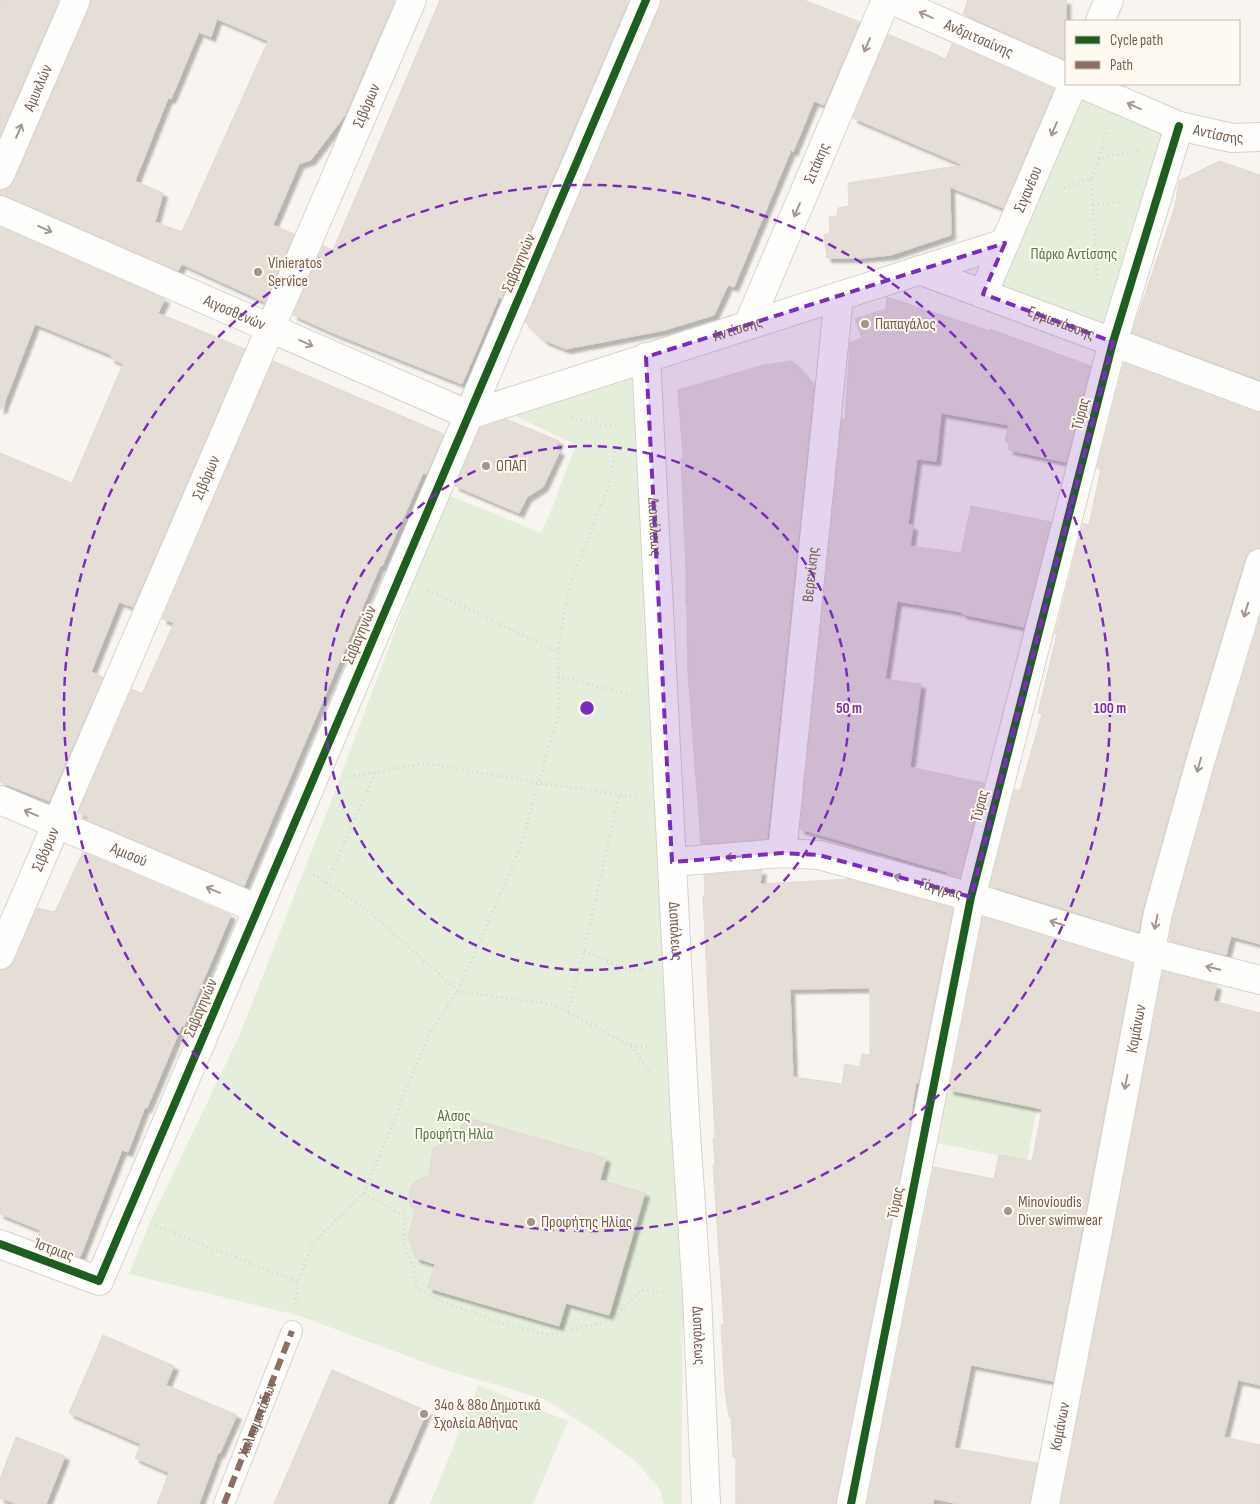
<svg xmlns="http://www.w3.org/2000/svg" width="1260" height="1504" viewBox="0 0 1260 1504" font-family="'Sofia Sans Condensed',sans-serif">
<defs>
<filter id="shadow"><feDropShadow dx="4.5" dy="4.5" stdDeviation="1" flood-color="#0004"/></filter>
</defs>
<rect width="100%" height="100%" fill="#f8f5f0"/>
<!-- green -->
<g fill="#e5eedb">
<path d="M1085,95L1167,132L1109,321L1096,323L999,288L1072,121Z"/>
<path d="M638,370L685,1118L681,1504H664L660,1489L635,1461L590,1428L544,1399L442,1369L300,1316L129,1274L149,1224L240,1034L332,799L414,580L449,495L541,533L550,513L576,445L507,412Z"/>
<path d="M943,1089L1037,1108L1027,1161L932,1142Z"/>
<path d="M478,1385L568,1421L533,1504H430Z"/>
</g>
<!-- building -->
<g fill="#e4ded7" stroke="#e1d9d2" fill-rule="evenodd" filter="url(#shadow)">
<path d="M0,0H59L0,136Z"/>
<path d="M91,0H395L345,115L311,160L299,164L273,225L294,234L265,302L182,264L178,271L6,196L0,195V190L9,188L14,181L90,6ZM217,19L268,41L182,232L155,222L163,193L135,181L168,98L171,99L199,32L211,37Z"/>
<path d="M440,0H629L501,299L499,297L462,384L333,333L293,315L323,246L333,250Z"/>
<path d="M661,0H804L860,22L824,105L814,101L793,152L791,150L734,287L728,285L714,315L665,330L566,349L544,340L525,322L660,6Z"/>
<path d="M968,0H1066V60L963,14Z"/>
<path d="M888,34L946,59L952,44L1054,89L1003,208L950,187L951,235L891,255L862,258H827L824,235L830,233L829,217L837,216L838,208L849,206L848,183L963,165L853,118Z"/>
<path d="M1219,161L1260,175V380L1132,333L1175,206L1179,181Z"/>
<path d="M0,227L165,299L158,313L245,349L133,607L119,602L91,672L103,677L49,801L0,782V453L72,483L123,364L110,358L111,355L35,324L2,409H0Z"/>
<path d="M887,297L990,331V329L1091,366L1066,462L1009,450V443L1005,441L1009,425L941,413L936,461L917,459L908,524L913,526L910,546L961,553L971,506L1051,522L1024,627L962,614L963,612L897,601L885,679L921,684L910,767L984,783L960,878L946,874H954L800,829L842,418L845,421L850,343L862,338L855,319L886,309Z"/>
<path d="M273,361L444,434L426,474L423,473L382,566H380L244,886L96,824L87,819L88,817L78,813L132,689L142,694L174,623L162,619Z"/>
<path d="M792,361L814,386L767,839L701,844L688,673L687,606L686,605V569L681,458H683L678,390L764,365Z"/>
<path d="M1124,363L1255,412H1260V548L1250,551L1245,558L1184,762L1143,909L1138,932L990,886L1015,789L1020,791L1042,714L1038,713L1057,634H1055L1083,523L1089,525L1101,469L1097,468Z"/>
<path d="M506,419L559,441L555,449L560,451L543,487L527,497L519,513L455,486L480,428Z"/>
<path d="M1260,617V944L1231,936L1226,955L1169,941L1173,917L1214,770Z"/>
<path d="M83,852L231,915L184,1026L182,1025L147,1108L145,1107L128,1152L122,1150L80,1257L37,1241L40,1230L0,1214V970L9,968L14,962L37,908L55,912Z"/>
<path d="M762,870L760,884L848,879L953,908L918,1083L916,1082L907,1141L836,1504H736V1457H733L731,1417H729L725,1390L721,1325H724L713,1165H715L713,1138H715L703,896H705L704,875ZM870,988V1055L862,1054L860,1067L845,1064L842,1084L793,1077L790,989Z"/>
<path d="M983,917L1133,963L1053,1381L971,1365L954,1448L1037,1463L1030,1504H959L934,1499L933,1504H867L934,1167L994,1179L999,1155L1032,1161L1042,1109L949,1090Z"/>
<path d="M1163,971L1217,985L1213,1001L1260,1013V1385L1238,1380L1224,1437L1260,1445V1504H1061Z"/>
<path d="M464,1117L606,1158L600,1180L645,1193L609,1315L566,1303L559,1326L428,1288L435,1264L416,1258L408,1238L415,1211L411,1207L409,1197L411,1186L418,1180L429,1176L433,1149L453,1137L458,1138Z"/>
<path d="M103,1335L174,1366L166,1385L237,1415L220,1453H218L199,1504H157L169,1473L135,1458L141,1444L69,1413Z"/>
<path d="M332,1370L427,1411L387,1504H274Z"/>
<path d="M16,1437L65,1456L46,1504H16L0,1498V1479Z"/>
</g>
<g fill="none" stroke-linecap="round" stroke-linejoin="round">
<defs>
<g id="pedestrian">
<path id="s1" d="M224,1504L292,1331"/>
</g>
<g id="minor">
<path id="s2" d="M892,0L1066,77"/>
<path d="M1100,21L1109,0"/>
<path id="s3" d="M1082,84L1179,126L1232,138L1260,137"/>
<path id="s4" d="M0,175L76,0"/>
<path id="s5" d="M0,210L469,415L1005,243"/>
<path id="s6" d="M919,270L1260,397"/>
<path id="s7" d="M983,294L1073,84"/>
<path id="s8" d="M748,325L886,0"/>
<path id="s9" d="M646,357L685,1118L697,1295L706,1504"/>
<path id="s10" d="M0,800L258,909"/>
<path id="s11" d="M782,853L839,296"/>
<path id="s12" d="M672,862L782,853L819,855L971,897L1150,952L1260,980"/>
<path id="s13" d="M0,955L412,0"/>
<path d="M0,1244L99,1281L646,0"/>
<path d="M851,1504L971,897L1113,342L1179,126"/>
<path id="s14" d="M1045,1504L1099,1225L1158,913L1199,766L1260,563"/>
</g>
</defs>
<!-- pedestrian casing -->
<use href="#pedestrian" stroke="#d7d2ce" stroke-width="22"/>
<!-- minor casing -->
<use href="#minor" stroke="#d7d2ce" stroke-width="30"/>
<!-- path -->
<g stroke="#dad5d0" stroke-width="3" stroke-dasharray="1 4" stroke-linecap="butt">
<path d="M1099,158L1106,130"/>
<path d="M1091,178L1099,158L1138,151"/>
<path d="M1064,188L1091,178L1097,280"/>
<path d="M1093,205L1121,202"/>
<path d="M571,418L601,425H619"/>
<path d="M428,590L558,652"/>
<path d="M558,676L632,695"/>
<path d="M349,777L425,763L539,783L636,797"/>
<path d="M309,872L363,906L458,991L554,1005L631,1046L649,1071"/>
<path d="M326,883L375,773"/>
<path d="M584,951L629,971L645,969"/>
<path d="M568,1012L584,951L619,795"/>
<path d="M631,1046L650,1047"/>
<path d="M364,1193L406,1217L403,1241L413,1265L417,1287L440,1301L504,1324L549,1335L610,1321L641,1290L666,1292"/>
<path d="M156,1226L298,1282"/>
<path d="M295,1304L298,1282L313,1243L364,1193L430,1032L458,991L520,848L559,713L558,652L568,590L609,485L616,446"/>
</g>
<!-- pedestrian -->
<use href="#pedestrian" stroke="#fefefd" stroke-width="20"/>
<!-- minor -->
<use href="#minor" stroke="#fefefd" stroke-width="28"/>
<!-- quiet -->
<path stroke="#8d6e63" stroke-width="6" stroke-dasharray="12 6" stroke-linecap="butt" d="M224,1504L292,1331"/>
<defs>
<g id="cycleway">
<path d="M0,1244L99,1281L646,0"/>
<path d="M851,1504L971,897L1113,342L1179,126"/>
</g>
</defs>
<!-- cycleway casing -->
<use href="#cycleway" stroke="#fefaf2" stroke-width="11"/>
<!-- cycleway -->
<use href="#cycleway" stroke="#1b5e20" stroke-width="8"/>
</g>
<!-- one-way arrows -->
<defs><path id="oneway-shaft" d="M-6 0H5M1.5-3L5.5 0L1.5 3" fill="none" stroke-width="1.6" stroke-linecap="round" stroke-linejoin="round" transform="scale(1.25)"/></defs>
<g stroke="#a6978d">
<use href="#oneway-shaft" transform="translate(926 15) rotate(-156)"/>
<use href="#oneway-shaft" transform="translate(867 45) rotate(113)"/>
<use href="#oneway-shaft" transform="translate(1134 106) rotate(-156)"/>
<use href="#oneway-shaft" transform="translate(1054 129) rotate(113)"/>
<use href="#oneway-shaft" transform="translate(19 131) rotate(-67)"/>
<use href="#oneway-shaft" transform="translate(797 210) rotate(113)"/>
<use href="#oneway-shaft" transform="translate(45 229) rotate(24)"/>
<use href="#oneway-shaft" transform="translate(306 343) rotate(24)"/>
<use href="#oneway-shaft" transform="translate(1246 610) rotate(107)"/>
<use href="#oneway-shaft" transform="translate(1199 765) rotate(106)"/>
<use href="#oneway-shaft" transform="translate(31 813) rotate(-157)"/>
<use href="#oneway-shaft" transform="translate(733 857) rotate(176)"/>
<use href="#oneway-shaft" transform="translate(901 878) rotate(-165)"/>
<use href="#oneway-shaft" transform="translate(213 890) rotate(-157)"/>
<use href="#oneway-shaft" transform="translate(1156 922) rotate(101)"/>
<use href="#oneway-shaft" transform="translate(1057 923) rotate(-163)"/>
<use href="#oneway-shaft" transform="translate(1213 968) rotate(-166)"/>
<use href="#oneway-shaft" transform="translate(1126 1082) rotate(101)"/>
</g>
<!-- marked area -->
<path fill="#7b2cbf" fill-opacity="0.2" stroke="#7b2cbf" stroke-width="4" stroke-dasharray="10 6" stroke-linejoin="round" d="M1005,243L983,294L1113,342L971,897L819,855L782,853L672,862L646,357Z"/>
<!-- distance rings -->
<g fill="none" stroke="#7b2cbf" stroke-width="2.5" stroke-dasharray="9 6">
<circle cx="587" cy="708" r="262"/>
<circle cx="587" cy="708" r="523"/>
</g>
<!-- markers -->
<g fill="#a49488" stroke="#fefaf2" stroke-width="2">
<circle cx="258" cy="272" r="5"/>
<circle cx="865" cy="324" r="5"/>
<circle cx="486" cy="466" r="5"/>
<circle cx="1008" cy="1211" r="5"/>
<circle cx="531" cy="1222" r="5"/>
<circle cx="424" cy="1414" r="5"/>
</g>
<g text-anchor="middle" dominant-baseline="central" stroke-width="4" stroke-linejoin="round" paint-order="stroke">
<!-- street labels -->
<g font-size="16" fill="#765f50" stroke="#fefaf2">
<text stroke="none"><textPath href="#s2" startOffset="95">Ανδριτσαίνης</textPath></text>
<text stroke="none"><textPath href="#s4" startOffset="95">Αμυκλών</textPath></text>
<text stroke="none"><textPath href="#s13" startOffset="925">Σιβόρων</textPath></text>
<text stroke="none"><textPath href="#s3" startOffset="146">Αντίσσης</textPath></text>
<text stroke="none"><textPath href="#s8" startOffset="176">Σιτάκης</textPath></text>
<text stroke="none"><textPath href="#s7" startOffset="114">Σιγανέου</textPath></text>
<text transform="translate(519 263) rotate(-67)">Σαβαγηνών</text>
<text stroke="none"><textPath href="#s5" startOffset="256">Αιγοσθενών</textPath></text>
<text stroke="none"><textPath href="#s6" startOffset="152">Ερμωνάσσης</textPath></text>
<text stroke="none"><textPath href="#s5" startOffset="794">Αντίσσης</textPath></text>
<text transform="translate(1081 414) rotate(-76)">Τύρας</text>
<text stroke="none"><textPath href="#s13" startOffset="520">Σιβόρων</textPath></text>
<text stroke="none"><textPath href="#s9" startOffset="170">Διοπόλεως</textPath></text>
<text stroke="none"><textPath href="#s11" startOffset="280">Βερενίκης</textPath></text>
<text transform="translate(360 635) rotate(-67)">Σαβαγηνών</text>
<text transform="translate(980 806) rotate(-76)">Τύρας</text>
<text stroke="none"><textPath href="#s13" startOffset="115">Σιβόρων</textPath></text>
<text stroke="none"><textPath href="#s10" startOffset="140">Αμισού</textPath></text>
<text stroke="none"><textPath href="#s12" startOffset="274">Γάγγρας</textPath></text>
<text stroke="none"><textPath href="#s9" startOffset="575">Διοπόλεως</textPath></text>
<text transform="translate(201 1008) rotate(-67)">Σαβαγηνών</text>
<text stroke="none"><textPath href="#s14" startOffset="484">Κομάνων</textPath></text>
<text transform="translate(896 1203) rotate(-79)">Τύρας</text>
<text transform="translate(54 1250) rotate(20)">Ίστριας</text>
<text stroke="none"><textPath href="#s9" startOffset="980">Διοπόλεως</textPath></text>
<text stroke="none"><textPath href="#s1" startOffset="92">Χαλκοματάδων</textPath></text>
<text stroke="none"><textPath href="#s14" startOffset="79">Κομάνων</textPath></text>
</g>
<!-- park labels -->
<g font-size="16" fill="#557a48" stroke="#fefaf2">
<text x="1074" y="254">Πάρκο Αντίσσης</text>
<text x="454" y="1116">Αλσος<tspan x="454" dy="18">Προφήτη Ηλία</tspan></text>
</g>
<!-- poi labels -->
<g font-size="16" fill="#765f50" stroke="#fefaf2" text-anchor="start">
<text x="268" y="263">Vinieratos<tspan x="268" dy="18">Service</tspan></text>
<text x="875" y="324">Παπαγάλος</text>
<text x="496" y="466">ΟΠΑΠ</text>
<text x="1018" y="1202">Minovioudis<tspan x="1018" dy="18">Diver swimwear</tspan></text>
<text x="541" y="1222">Προφήτης Ηλίας</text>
<text x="434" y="1405">34ο &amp; 88ο Δημοτικά<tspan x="434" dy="18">Σχολεία Αθήνας</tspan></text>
</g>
</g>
<circle cx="587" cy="708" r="8" fill="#7b2cbf" stroke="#fefaf2" stroke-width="2.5"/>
<g font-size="15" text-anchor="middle" font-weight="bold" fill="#7b2cbf" stroke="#fefaf2" stroke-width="4" stroke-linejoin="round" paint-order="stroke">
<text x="849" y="713">50 m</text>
<text x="1110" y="713">100 m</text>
</g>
<!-- legend -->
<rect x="1065" y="20" width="175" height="65" fill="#fefaf2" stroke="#c8bcb1"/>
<rect x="1075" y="36" width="25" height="8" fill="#1b5e20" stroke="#c8bcb1"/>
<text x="1110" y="45" font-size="15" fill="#765f50">Cycle path</text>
<rect x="1075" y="61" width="25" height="8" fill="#8d6e63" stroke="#c8bcb1"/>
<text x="1110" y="70" font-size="15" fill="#765f50">Path</text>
</svg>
